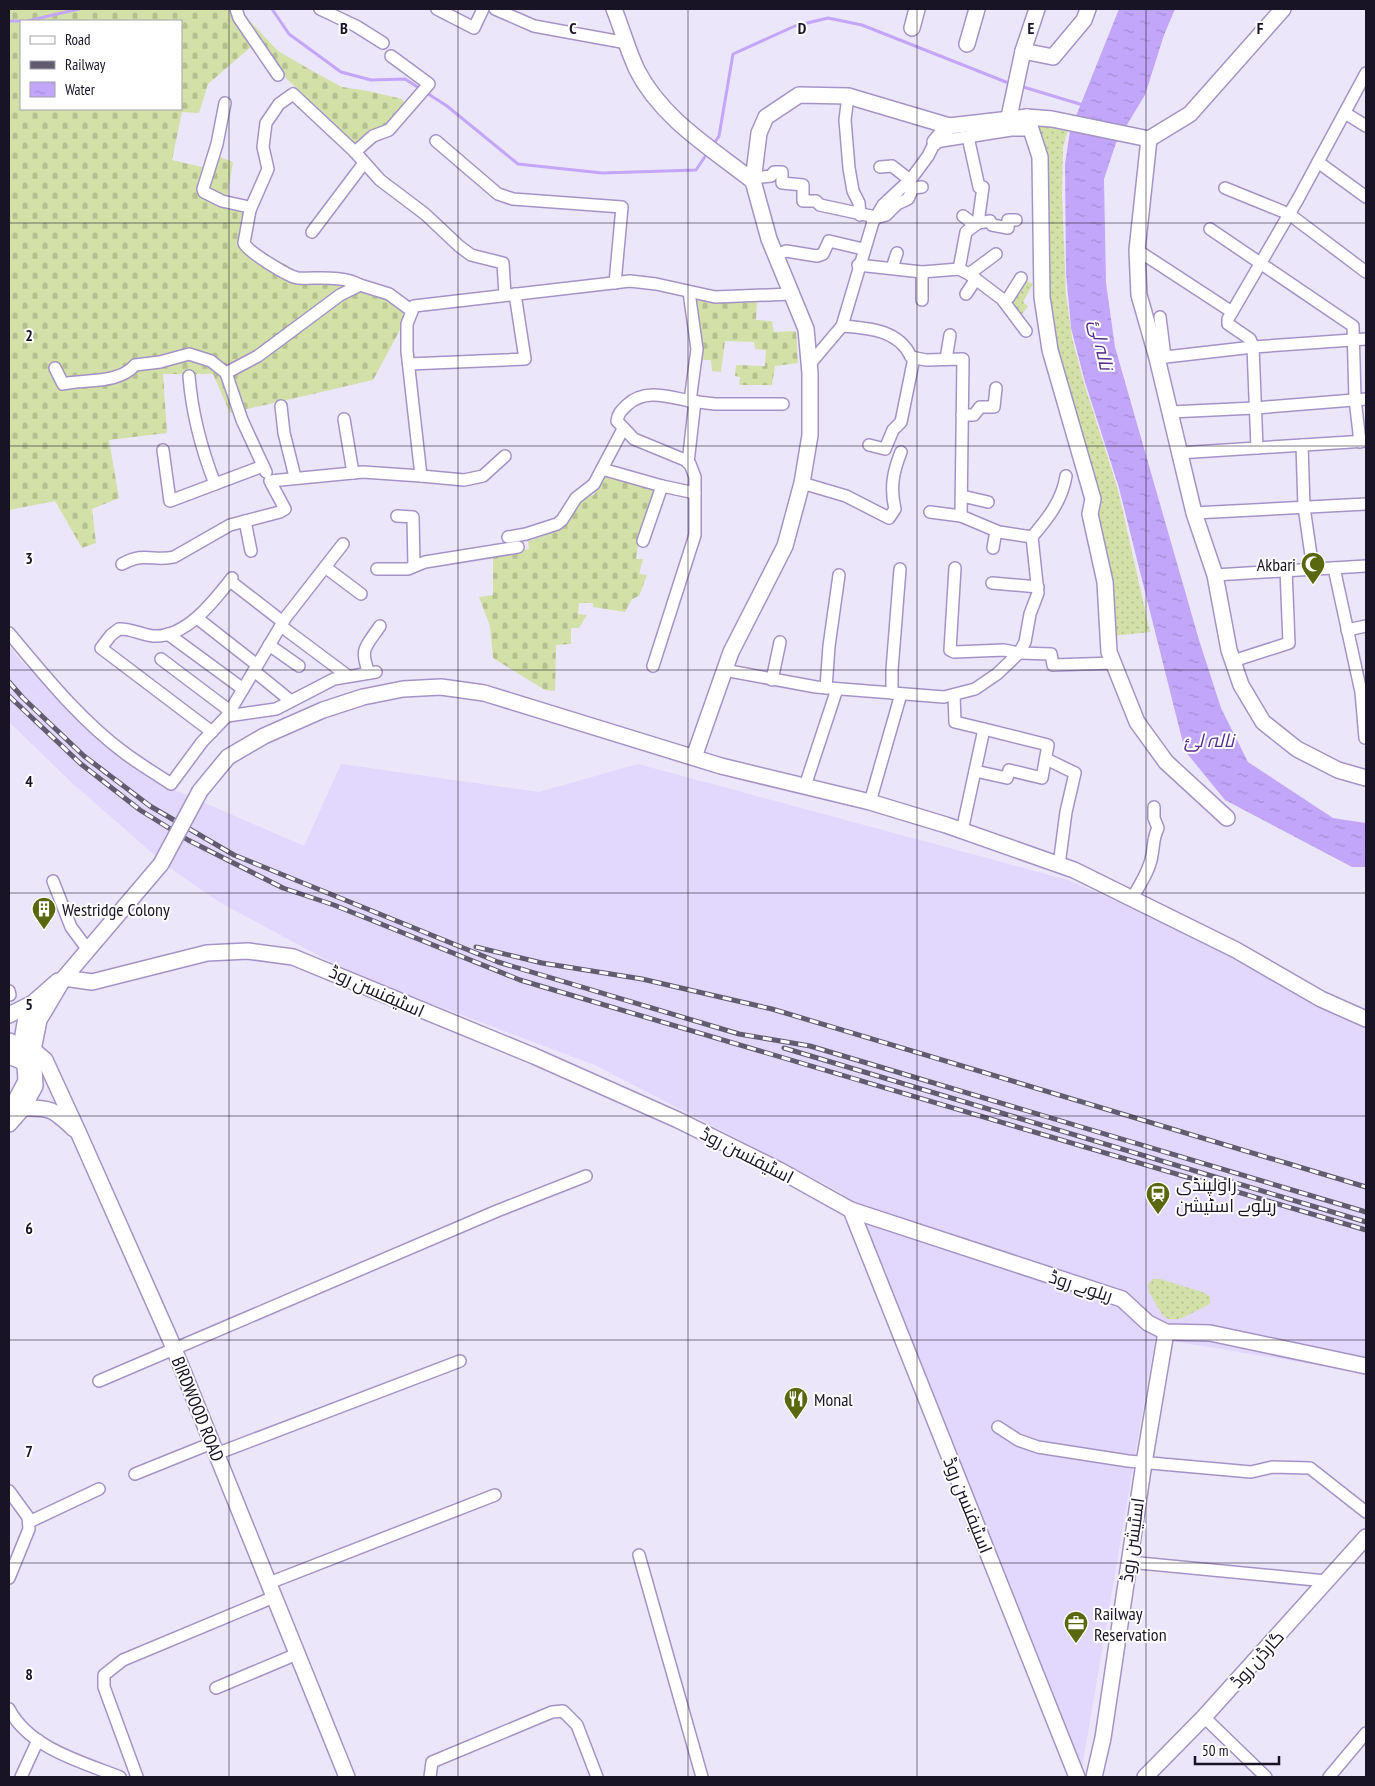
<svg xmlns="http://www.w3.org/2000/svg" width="1375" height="1786" viewBox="0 0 1375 1786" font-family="'PT Sans Narrow',Cairo,sans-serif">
<defs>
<pattern id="grass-dots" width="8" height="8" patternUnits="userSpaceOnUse" patternTransform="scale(1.25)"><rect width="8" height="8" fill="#d3e0a7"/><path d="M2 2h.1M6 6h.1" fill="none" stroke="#b5bf90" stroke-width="1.8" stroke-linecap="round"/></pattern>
<pattern id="cemetery-stones" width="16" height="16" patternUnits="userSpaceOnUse" patternTransform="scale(1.25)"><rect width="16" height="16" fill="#d3e0a7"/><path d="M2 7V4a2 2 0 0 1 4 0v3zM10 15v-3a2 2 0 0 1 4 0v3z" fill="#b5bf90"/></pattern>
<pattern id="water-ripples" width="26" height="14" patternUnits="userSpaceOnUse" patternTransform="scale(1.25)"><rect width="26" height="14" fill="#c2a6fa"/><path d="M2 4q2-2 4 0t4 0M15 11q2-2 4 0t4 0" fill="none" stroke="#a68ed6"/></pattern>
</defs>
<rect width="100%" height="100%" fill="#ece6fb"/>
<!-- built -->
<path fill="#e2d7fc" d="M9,646L22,662L152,780L304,846L341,764L539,792L638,764L1068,880L1366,1010V1373L1155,1338L1082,1768L885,1317L842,1193L595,1065L355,975L221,903L167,866L70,781L9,722Z"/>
<!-- grass -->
<g fill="url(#grass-dots)">
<path d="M1036,125L1068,130L1063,147L1062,196L1066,295L1072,338L1083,380L1118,490L1150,632L1113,636V624L1053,341Z"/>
<path d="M1022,278L1033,284L1023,302L1028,306L1019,318L1006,303Z"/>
<path d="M1153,1279H1160L1205,1293L1210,1297V1304L1180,1319H1168L1162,1314L1149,1292L1148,1284Z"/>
</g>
<!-- cemetery -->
<g fill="url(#cemetery-stones)" fill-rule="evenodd">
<path d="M9,9H243L244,15L278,51L316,73L342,87L368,91L402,99L410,111L360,148L252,46L208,84L199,113L182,112L172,160L206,168L217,156L233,162L226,205L248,216V244L303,274L345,273L408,315L373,380L230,413L213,374H163L167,433L109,440L119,498L92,509L96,543L82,548L55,501L9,510ZM21,21H181V109H21Z"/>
<path d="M694,299L757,302L756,320L772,321L774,332L796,331L798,363L775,366L772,385H739L740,377L735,376L736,365L765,366L766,350L755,349L754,342L725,341L721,372L712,371L711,360H696Z"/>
<path d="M604,473L656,490L638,545L636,559H643L639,574L647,575L639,596L632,599L625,612L593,607V603H579L578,614L587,615L579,628H571V644L556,645L555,691L545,690L493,658L490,626L479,597L493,595V553L529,549L528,541C557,533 564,525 578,499L594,495Z"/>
</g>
<!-- water -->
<path fill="url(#water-ripples)" d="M1119,9H1175L1164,35L1145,95L1116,143L1104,179L1106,283L1115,347L1199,640L1221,708L1248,762L1333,818L1366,823V867H1352L1225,800L1185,751L1119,488L1085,382L1071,328L1066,273L1065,164L1070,131Z"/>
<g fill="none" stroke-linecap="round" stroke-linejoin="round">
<!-- stream -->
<g stroke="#c2a6fa" stroke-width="3">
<path d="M272,9L289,34L341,72L371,80L405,79L447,106L518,164L602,173L696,170L708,152"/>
<path d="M9,21H21"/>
<path d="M27,21L79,9"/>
<path d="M1020,86L1083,105"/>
<path d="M713,145L719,136L733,54L795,26L828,18L862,25L1011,84"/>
</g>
<defs>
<g id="street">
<path d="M236,9L239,18L278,75"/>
<path d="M320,9L356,26L383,43"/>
<path d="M437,9L474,28L483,9"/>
<path d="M495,9L534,26L627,43"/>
<path d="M848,96L845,120L849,168L853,191L859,203L860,215"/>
<path d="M225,103L217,144L203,189L204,192L222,201L249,207L250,210L244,243C248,252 289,277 298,278C318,279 342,275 360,285"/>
<path d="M1345,113L1366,126"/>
<path d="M436,141L498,194L513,199L622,207L615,283"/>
<path d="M355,152L373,136L389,130L429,84L391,56"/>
<path d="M1318,162L1366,197"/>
<path d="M880,167L892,166L910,180"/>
<path d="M753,178L771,176L774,172H782V183L803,185V201H816L820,205L871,216L873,222"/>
<path d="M1225,188L1289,214L1366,272"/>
<path d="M250,210L268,169L263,147L266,123L279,104L293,94L355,152L380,180L425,214L459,246L471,255L503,263L505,295"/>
<path d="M963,216L975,225"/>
<path d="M875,218L886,215L897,204L908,199L913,188L922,187"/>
<path d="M978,223L990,221L992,225L1008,228V220H1016"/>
<path d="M1210,229L1353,326L1355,399L1360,442"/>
<path d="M312,232L364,163"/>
<path d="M1137,250L1232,312"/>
<path d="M776,255L786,251L817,256L823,254L829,241L863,249"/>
<path d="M858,265L922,272L959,269L969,274L1002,299L1026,331"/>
<path d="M892,268L897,253"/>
<path d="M959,269L966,232L978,223L983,187H979L968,137"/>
<path d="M922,272V300"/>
<path d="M969,274L996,254"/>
<path d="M966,294L976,279"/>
<path d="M1004,301L1009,297L1021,278"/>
<path d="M1160,317L1165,357"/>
<path d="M842,326C869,328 899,330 911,357L926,360L963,359L961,516L999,532L1032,537"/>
<path d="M1157,358L1253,347L1366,339"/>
<path d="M946,359L950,335"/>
<path d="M409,364L525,359L515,294"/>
<path d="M809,365L842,326L873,222L883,205L911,179L928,156L935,142L1011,130H1031"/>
<path d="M55,368L63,384C86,379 119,384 135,365L160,362L189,354L211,361L226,373L258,356L340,295L360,285L389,294L412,311"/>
<path d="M226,373L242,420L266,472"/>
<path d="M189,376C192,415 201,448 215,484"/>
<path d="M690,401L715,404H783"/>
<path d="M281,406L284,433L295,477"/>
<path d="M1170,412L1255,408L1366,399"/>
<path d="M962,415H974L980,407H994L996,388"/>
<path d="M344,419L353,473"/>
<path d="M869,445L885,449L893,430L901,422L914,358"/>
<path d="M1302,445L1304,507L1313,569"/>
<path d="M1257,448L1253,347L1250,339L1228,324V319L1298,199L1366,73"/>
<path d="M163,450L170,501L263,466"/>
<path d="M1178,453L1366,441"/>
<path d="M688,463L695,401"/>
<path d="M602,469L662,486L695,493"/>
<path d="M421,476L464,480L483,476L505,456"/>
<path d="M802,483L846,496L889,518L895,509C890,488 893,472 901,452"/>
<path d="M962,496L988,502"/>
<path d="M930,512L961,516"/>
<path d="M1194,513L1366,504"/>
<path d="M397,516L413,517L414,566"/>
<path d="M245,521L251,551"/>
<path d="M508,537L526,534L557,524L562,520L576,498L594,484L623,429"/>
<path d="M643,541L662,486"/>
<path d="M993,548L996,531"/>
<path d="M122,564C145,551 153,562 174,557L230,525L280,512L285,509L270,481L363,472L421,476L407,351V324L414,306L630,281L656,284L715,297L792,294"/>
<path d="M325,567L361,594"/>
<path d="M955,568L950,650L954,652L1004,650L1019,653L1051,654L1053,665L1114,663"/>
<path d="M1334,568L1361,692L1365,738"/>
<path d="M377,569H408L425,562L518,547"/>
<path d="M1215,575L1366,566"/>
<path d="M230,581L283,622"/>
<path d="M992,583L1038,587"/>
<path d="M197,618L257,665"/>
<path d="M281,626L348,676"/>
<path d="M1347,630L1366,626"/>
<path d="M9,633C45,676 81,721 126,754C141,765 156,774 171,784L202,742L227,716L286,617L343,544"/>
<path d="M168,634L243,689"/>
<path d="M269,645L299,666"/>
<path d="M161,659L230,711"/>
<path d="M1233,661L1289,643L1286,570"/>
<path d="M653,666L695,535V477L690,464L685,460L634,439L617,421C618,413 622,410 627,405C645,388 669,397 690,401L697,349L689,292"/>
<path d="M724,670L816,687L944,697L975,689L997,674L1019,653L1025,642L1030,614L1038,593L1032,537C1048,518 1062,501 1066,476"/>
<path d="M254,671L291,701"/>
<path d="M369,673C359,648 366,647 380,626"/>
<path d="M772,680L780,642"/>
<path d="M826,688L829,646L839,575"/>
<path d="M892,693V670L900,569"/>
<path d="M954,695L955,722L984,729L962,831"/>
<path d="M227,716L276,709L334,679L376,672"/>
<path d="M212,732L101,648L111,635L119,629C130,628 142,635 153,636C186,638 214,601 232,578"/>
<path d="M1046,759L1075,773L1066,812L1059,865"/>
<path d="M975,771L1007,778L1009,770L1042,778L1048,745L984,729"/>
<path d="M805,786L837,689"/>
<path d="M870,802L901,694"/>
<path d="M53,881L71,927L88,950"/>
<path d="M1133,897C1140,884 1150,870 1152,855C1154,844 1153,838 1158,828L1154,818V807"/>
<path d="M9,991L10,995"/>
<path d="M99,1381L497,1211L586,1176"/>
<path d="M998,1427L1018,1440L1038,1447L1128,1461L1251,1472L1272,1467L1310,1468L1366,1512"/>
<path d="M216,1454L460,1361"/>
<path d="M135,1474L212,1443"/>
<path d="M9,1491L28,1517L29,1529L9,1578"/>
<path d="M29,1522L99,1489"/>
<path d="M639,1555L702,1777"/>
<path d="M1129,1562L1326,1581"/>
<path d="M269,1583L495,1495"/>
<path d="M216,1688L297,1654"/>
<path d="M9,1709C29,1748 82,1762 120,1777"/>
<path d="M1204,1717L1266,1777"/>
<path d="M21,1777L38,1740"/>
<path d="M137,1777L104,1687V1675L123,1660L274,1597"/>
<path d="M430,1777L432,1762L552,1712L563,1711L577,1725L597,1777"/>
<path d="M1329,1777L1366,1733"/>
</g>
<g id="secondary">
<path d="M614,9C622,29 628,51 637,70C662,119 711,148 753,181"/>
<path d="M912,28L917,9"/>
<path d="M967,44L977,9"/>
<path d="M1023,51L1037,9"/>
<path d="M1009,117L1023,51L1053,57L1084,20L1088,9"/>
<path d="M1027,117L1040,157L1042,297L1050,350L1093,499L1090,514L1105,582L1109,652L1137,722L1166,762L1227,818"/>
<path d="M1149,139L1137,250L1139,295L1157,358L1194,513L1215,575L1229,650L1241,685L1263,722L1297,749L1338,770L1366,778"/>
<path d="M1149,139L1190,114L1283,9"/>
<path d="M935,142L949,126"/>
<path d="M694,757L731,652L785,546L802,483L810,435V373L806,329L769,239L753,181L759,133L766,117L799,95L848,96L949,126L1027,117L1052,119L1149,139"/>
<path d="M200,791L228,757L264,736L323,710L363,697L403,689L441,687L484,693L721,766L870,802L946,825L1074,870L1236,950L1321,999L1366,1019"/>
<path d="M64,978L92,982L207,953L248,951L293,957L534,1056L678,1120L781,1171L851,1210L1077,1777"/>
<path d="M9,1015L33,1003"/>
<path d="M9,1041L33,1050L45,1060L79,1134L170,1339L347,1777"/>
<path d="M9,1056L33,1066"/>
<path d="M23,1108C51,1107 54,1110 74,1129"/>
<path d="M9,1113L26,1081L23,1035L26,1017L33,1003L58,981"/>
<path d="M9,1124L23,1108L35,1086L33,1050L39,1020L64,978L161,864"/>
<path d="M851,1210L1122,1299L1148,1323L1166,1332L1210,1333L1366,1366"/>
<path d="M1094,1777L1103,1738L1144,1463L1166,1332"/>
<path d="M1145,1777L1204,1717L1366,1537"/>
</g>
</defs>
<!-- street casing -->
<use href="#street" stroke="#a494c6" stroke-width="14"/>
<!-- secondary casing -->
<use href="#secondary" stroke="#a494c6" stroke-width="18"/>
<!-- street -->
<use href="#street" stroke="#fff" stroke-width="11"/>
<!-- secondary -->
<use href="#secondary" stroke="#fff" stroke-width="15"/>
<defs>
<g id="rail">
<path d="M9,682L23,698L84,756L150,806L234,855L498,962L739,1034L810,1046L1366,1212"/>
<path d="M9,696L81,764L140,810L188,840L283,888L334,905L520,980L1366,1230"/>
<path d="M476,947L542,963L642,979L772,1009L1366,1187"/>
<path d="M784,1048L1366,1222"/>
</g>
</defs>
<!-- rail casing -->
<use href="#rail" stroke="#625c70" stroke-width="5"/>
<!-- rail -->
<use href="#rail" stroke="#fff" stroke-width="3" stroke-dasharray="9" stroke-linecap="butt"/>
<defs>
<path id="secondary-bridge" d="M161,864L200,791"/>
</defs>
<!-- secondary-bridge casing -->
<use href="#secondary-bridge" stroke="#a494c6" stroke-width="18" stroke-linecap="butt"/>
<!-- secondary-bridge -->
<use href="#secondary-bridge" stroke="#fff" stroke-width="15"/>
</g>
<!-- grid -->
<path fill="none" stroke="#191326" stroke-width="1" stroke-opacity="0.55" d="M229,9V1777M458,9V1777M688,9V1777M917,9V1777M1146,9V1777M9,223H1366M9,446H1366M9,670H1366M9,893H1366M9,1116H1366M9,1340H1366M9,1563H1366"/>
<!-- icons -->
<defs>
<symbol id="mosque-pin" viewBox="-11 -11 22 30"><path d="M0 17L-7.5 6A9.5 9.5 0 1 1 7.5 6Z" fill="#59670e" stroke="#fff"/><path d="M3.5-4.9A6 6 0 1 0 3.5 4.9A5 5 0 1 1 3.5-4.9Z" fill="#fff"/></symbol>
<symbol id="building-pin" viewBox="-11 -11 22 30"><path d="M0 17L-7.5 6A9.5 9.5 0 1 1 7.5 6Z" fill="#59670e" stroke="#fff"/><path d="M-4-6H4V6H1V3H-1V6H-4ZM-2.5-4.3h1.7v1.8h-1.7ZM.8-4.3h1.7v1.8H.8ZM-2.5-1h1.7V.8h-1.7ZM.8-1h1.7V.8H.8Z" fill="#fff"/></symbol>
<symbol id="station-pin" viewBox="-11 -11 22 30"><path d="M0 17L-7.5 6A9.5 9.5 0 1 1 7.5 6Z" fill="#59670e" stroke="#fff"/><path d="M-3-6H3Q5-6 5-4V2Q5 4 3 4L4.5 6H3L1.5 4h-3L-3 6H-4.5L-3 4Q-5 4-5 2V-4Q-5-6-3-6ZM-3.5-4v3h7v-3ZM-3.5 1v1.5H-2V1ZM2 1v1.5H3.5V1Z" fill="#fff"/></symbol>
<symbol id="restaurant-pin" viewBox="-11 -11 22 30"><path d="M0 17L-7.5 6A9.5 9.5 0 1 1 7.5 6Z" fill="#59670e" stroke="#fff"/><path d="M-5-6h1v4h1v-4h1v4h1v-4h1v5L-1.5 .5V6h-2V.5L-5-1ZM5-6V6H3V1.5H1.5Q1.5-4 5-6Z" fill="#fff"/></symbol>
<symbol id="office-pin" viewBox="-11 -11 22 30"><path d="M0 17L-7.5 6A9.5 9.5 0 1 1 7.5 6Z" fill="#59670e" stroke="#fff"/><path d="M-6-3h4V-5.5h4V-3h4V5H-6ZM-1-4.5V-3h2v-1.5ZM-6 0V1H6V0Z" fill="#fff"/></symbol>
</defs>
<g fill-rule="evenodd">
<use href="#mosque-pin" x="1299" y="550" width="28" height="38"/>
<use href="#building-pin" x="30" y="895" width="28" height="38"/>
<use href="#station-pin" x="1144" y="1180" width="28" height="38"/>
<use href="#restaurant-pin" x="782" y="1385" width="28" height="38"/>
<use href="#office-pin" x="1062" y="1609" width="28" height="38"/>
</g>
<g text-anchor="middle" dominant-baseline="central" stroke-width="4" stroke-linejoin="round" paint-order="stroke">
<!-- poi labels -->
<g font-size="18" fill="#191326" stroke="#fff" text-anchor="start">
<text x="1296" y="564" text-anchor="end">Akbari</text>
<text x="62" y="909">Westridge Colony</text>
<text x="1176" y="1184">راولپنڈی<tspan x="1176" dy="21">ریلوے اسٹیشن</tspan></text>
<text x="814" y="1399">Monal</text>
<text x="1094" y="1613">Railway<tspan x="1094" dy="21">Reservation</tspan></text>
</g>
<!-- street labels -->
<g font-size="18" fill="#191326" stroke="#fff">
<text transform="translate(377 991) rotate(24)">اسٹیفنسن روڈ</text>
<text transform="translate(747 1155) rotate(27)">اسٹیفنسن روڈ</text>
<text transform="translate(1081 1286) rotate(18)">ریلوے روڈ</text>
<text transform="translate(198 1409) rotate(68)">BIRDWOOD ROAD</text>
<text transform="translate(968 1505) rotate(68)">اسٹیفنسن روڈ</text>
<text transform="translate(1132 1540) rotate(-82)">اسٹیشن روڈ</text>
<text transform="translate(1257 1659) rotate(-48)">گارڈن روڈ</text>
</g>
<!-- water labels -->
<g font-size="19" font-style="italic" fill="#552d8c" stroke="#fff">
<text transform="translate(1102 345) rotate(78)">نالہ لئ</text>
<text x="1209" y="740">نالہ لئ</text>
</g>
</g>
<g font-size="16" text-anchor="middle" font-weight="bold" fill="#191326" stroke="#fff" stroke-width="4" stroke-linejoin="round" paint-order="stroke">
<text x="344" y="34">B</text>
<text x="573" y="34">C</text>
<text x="802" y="34">D</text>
<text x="1031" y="34">E</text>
<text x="1260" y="34">F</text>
<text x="29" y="341">2</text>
<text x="29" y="564">3</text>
<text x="29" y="787">4</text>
<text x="29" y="1010">5</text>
<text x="29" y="1234">6</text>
<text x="29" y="1457">7</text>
<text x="29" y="1680">8</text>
</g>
<!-- border -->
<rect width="1375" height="1786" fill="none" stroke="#191326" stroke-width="20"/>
<!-- legend -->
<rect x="20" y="20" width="162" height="90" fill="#ffffff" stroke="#a3a1a8"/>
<rect x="30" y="36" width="25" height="8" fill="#ffffff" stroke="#a3a1a8"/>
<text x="65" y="45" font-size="15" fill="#191326">Road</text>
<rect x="30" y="61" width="25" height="8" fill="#625c70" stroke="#a3a1a8"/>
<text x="65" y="70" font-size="15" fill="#191326">Railway</text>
<rect x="30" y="82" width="25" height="15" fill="url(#water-ripples)" stroke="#a3a1a8"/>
<text x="65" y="95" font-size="15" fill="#191326">Water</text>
<!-- scale -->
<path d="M1195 1756v8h84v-8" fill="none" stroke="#191326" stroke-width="2.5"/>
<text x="1202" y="1756" font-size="15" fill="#191326" stroke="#ffffff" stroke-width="4" paint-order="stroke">50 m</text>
</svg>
